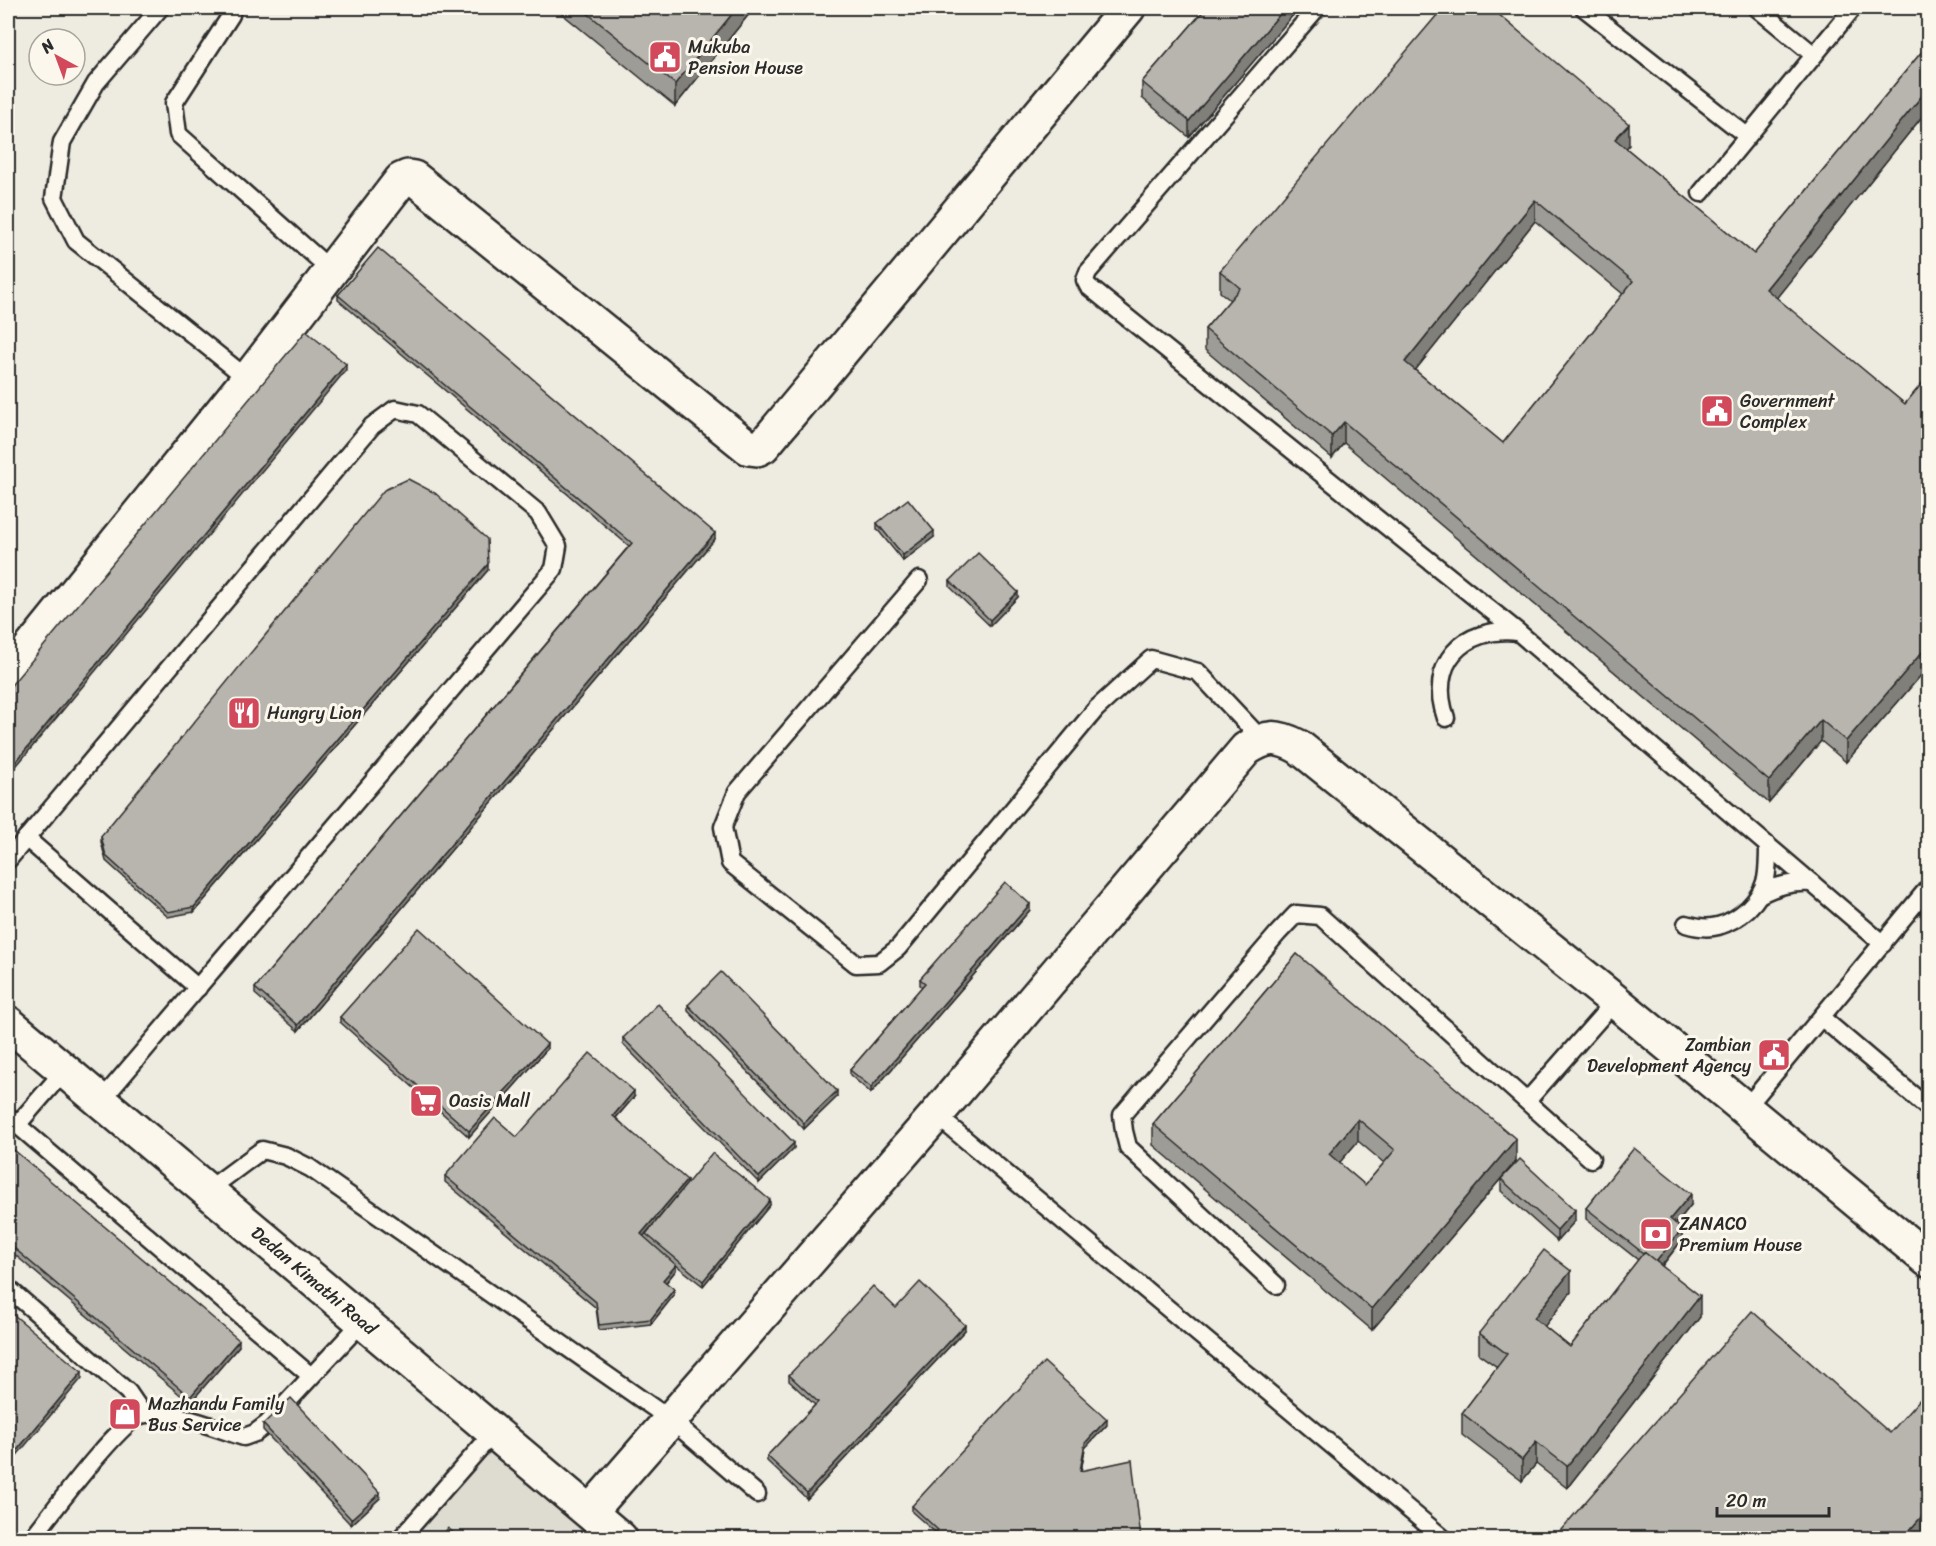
<svg xmlns="http://www.w3.org/2000/svg" width="1936" height="1546" viewBox="0 0 1936 1546" font-family="Sriracha,sans-serif">
<rect width="100%" height="100%" fill="#eeebe0"/>
<filter id="ink" filterUnits="userSpaceOnUse"><feTurbulence type="fractalNoise" baseFrequency=".0167" numOctaves="2"/><feDisplacementMap in="SourceGraphic" scale="12" xChannelSelector="R" yChannelSelector="G"/><feConvolveMatrix kernelMatrix="1 2 1 2 8 2 1 2 1" color-interpolation-filters="sRGB"/></filter>
<g filter="url(#ink)">
<!-- built -->
<path fill="#dedbd1" d="M501,1435L631,1538H414Z"/>
<g fill="none" stroke-linecap="round" stroke-linejoin="round">
<defs>
<g id="lane">
<path d="M160,8L96,83L62,142L54,198L76,241L248,379"/>
<path d="M1317,8L1088,272L1085,280L1088,286L1518,632L1883,944"/>
<path d="M1584,8L1747,136"/>
<path d="M1757,8L1814,55"/>
<path d="M231,15L174,103L178,134L332,271"/>
<path d="M1701,193L1853,8"/>
<path d="M919,580L737,792L723,827L730,863L856,964L879,963L898,948L1096,709L1151,659L1198,672L1262,740"/>
<path d="M1446,718C1427,664 1462,626 1518,632"/>
<path d="M26,838L198,988"/>
<path d="M8,860L372,426L395,409L418,414L538,513L558,546L554,569L101,1101"/>
<path d="M1759,895C1777,885 1792,882 1812,883"/>
<path d="M1686,924C1696,927 1707,929 1718,926C1740,920 1760,901 1766,879C1768,868 1768,857 1768,846"/>
<path d="M1822,1018L1928,1108"/>
<path d="M1527,1101L1615,1001"/>
<path d="M1746,1108L1928,888"/>
<path d="M936,1115L1443,1538"/>
<path d="M8,1117L311,1376"/>
<path d="M17,1125L64,1071"/>
<path d="M208,1190L262,1150L286,1156L310,1168L671,1420L757,1494"/>
<path d="M1276,1285L1128,1147L1124,1131L1122,1115L1278,933L1296,914L1320,916L1591,1159"/>
<path d="M8,1288L128,1392L143,1414"/>
<path d="M32,1538C49,1517 123,1415 146,1414C179,1412 212,1427 244,1437L255,1433L267,1424L363,1321"/>
<path d="M401,1538L494,1432"/>
</g>
<g id="street">
<path d="M8,676L248,379L401,180L408,177L414,178L749,448L757,449L763,446L1128,8"/>
<path id="s1" d="M8,1023L620,1538"/>
<path d="M590,1512L936,1115L1246,749C1267,736 1276,735 1299,747L1615,1001L1928,1260"/>
</g>
</defs>
<!-- lane casing -->
<use href="#lane" stroke="#2b2b2b" stroke-width="21"/>
<!-- street casing -->
<use href="#street" stroke="#2b2b2b" stroke-width="38"/>
<!-- lane -->
<use href="#lane" stroke="#fbf7ec" stroke-width="16"/>
<!-- street -->
<use href="#street" stroke="#fbf7ec" stroke-width="33"/>
</g>
<!-- wall -->
<g fill="#9e9c96" stroke="#2b2b2b" stroke-width="1.5" fill-rule="evenodd">
<path d="M555,8H754L675,106Z"/>
<path d="M1206,8H1299L1189,137L1142,98V82Z"/>
<path d="M1929,43V108L1776,298L1905,404L1929,375V666L1846,762L1821,741L1769,803L1344,443L1332,458L1205,350V329L1230,300L1220,292V271L1629,145L1626,148L1754,254ZM1535,221L1623,294L1503,443L1415,370Z"/>
<path d="M338,295L715,539L298,1031L255,994V988L629,546L338,300Z"/>
<path d="M877,523L934,537L903,561L877,529Z"/>
<path d="M488,570L194,912L168,917L106,861L101,842V836Z"/>
<path d="M950,581L1018,597L990,626L950,587Z"/>
<path d="M1030,910L871,1093L850,1075V1070L922,987L920,985V979Z"/>
<path d="M1297,954L1516,1161L1372,1330L1153,1145V1124ZM1358,1141L1384,1163L1365,1185L1339,1163Z"/>
<path d="M688,1005L837,1097L804,1129L688,1011Z"/>
<path d="M340,1017L547,1049L469,1137L340,1022Z"/>
<path d="M623,1038L794,1148L759,1183L623,1044Z"/>
<path d="M634,1097L616,1118L687,1184L770,1205L703,1286L676,1265V1270L666,1283L674,1295L651,1324L599,1330L596,1308L445,1182V1176L517,1137Z"/>
<path d="M8,1145L239,1346L190,1403L8,1249Z"/>
<path d="M1501,1179L1575,1221L1557,1241L1501,1191Z"/>
<path d="M1691,1205L1676,1224L1682,1240L1662,1266L1700,1317L1567,1488L1536,1464L1522,1481L1462,1435V1413L1497,1367L1479,1354V1333L1571,1292L1544,1326L1570,1347L1638,1260L1586,1219V1208Z"/>
<path d="M896,1308L965,1330L807,1499L767,1461V1456L815,1405L789,1381V1375Z"/>
<path d="M263,1424L380,1498L351,1525L263,1430Z"/>
<path d="M1107,1425L1085,1448L1081,1471L936,1533L912,1512V1506Z"/>
</g>
<!-- shaded-wall -->
<g fill="#817f7a" stroke="#2b2b2b" stroke-width="1.5">
<path d="M737,8H754L675,106V84Z"/>
<path d="M1285,8H1299L1189,137V121Z"/>
<path d="M1929,87V108L1766,311V289Z"/>
<path d="M1629,124V145L1615,161V139Z"/>
<path d="M1535,200V221L1405,383V362Z"/>
<path d="M346,364V370L8,776V771Z"/>
<path d="M1344,422V443L1332,458V436Z"/>
<path d="M934,531V537L903,561V555Z"/>
<path d="M715,533V539L298,1031V1025Z"/>
<path d="M488,564V570L194,912V907Z"/>
<path d="M1018,592V597L990,626V620Z"/>
<path d="M1929,644V666L1846,762V741Z"/>
<path d="M1821,720V741L1769,803V781Z"/>
<path d="M1030,904V910L871,1093V1087Z"/>
<path d="M547,1044V1049L469,1137V1131Z"/>
<path d="M634,1091V1097L613,1121V1116Z"/>
<path d="M837,1091V1097L804,1129V1123Z"/>
<path d="M1358,1119V1141L1329,1175V1154Z"/>
<path d="M1516,1139V1161L1372,1330V1309Z"/>
<path d="M794,1143V1148L759,1183V1177Z"/>
<path d="M687,1180V1185L641,1239V1234Z"/>
<path d="M1691,1194V1205L1670,1231V1219Z"/>
<path d="M770,1200V1205L703,1286V1281Z"/>
<path d="M1575,1210V1221L1557,1241V1230Z"/>
<path d="M1682,1229V1240L1655,1274V1263Z"/>
<path d="M676,1265V1270L663,1286V1280Z"/>
<path d="M1571,1271V1292L1534,1340V1318Z"/>
<path d="M674,1289V1295L651,1324V1319Z"/>
<path d="M1700,1296V1317L1567,1488V1466Z"/>
<path d="M965,1325V1330L807,1499V1493Z"/>
<path d="M239,1340V1346L190,1403V1397Z"/>
<path d="M82,1372V1378L8,1466V1461Z"/>
<path d="M1107,1419V1425L1085,1448L1080,1477V1471L1085,1443Z"/>
<path d="M1536,1442V1464L1522,1481V1460Z"/>
<path d="M380,1493V1498L351,1525V1519Z"/>
<path d="M1929,1508V1530L1921,1539H1902Z"/>
</g>
<!-- building -->
<g fill="#b8b5ae" stroke="#2b2b2b" stroke-width="1.5" fill-rule="evenodd">
<path d="M581,8H737L675,84Z"/>
<path d="M1206,8H1285L1189,121L1142,82Z"/>
<path d="M1443,8H1491L1629,124L1615,139L1754,254L1929,43V87L1766,289L1905,404L1929,375V644L1846,741L1821,720L1769,781L1344,422L1332,436L1205,329L1240,288L1220,271ZM1535,200L1633,281L1503,443L1405,362Z"/>
<path d="M378,248L715,533L298,1025L255,988L632,543L338,295Z"/>
<path d="M306,331L346,364L8,771V689Z"/>
<path d="M408,479L435,493L487,539L488,564L194,907L168,912L106,856L101,836L384,490Z"/>
<path d="M908,499L934,531L903,555L877,523Z"/>
<path d="M978,553L1018,592L990,620L950,581Z"/>
<path d="M1005,882L1030,904L871,1087L850,1070L925,983L920,979Z"/>
<path d="M419,928L547,1044L469,1131L340,1017Z"/>
<path d="M1297,954L1516,1139L1372,1309L1153,1124ZM1358,1119L1395,1150L1365,1185L1329,1154Z"/>
<path d="M721,972L837,1091L804,1123L688,1005Z"/>
<path d="M658,1004L794,1143L759,1177L623,1038Z"/>
<path d="M590,1053L634,1091L613,1116L687,1180L641,1234L676,1265L663,1280L674,1289L651,1319L599,1325L596,1302L445,1176L495,1118L517,1137Z"/>
<path d="M8,1145L239,1340L190,1397L8,1243Z"/>
<path d="M1634,1148L1691,1194L1670,1219L1682,1229L1656,1262L1644,1252L1643,1253L1586,1208Z"/>
<path d="M712,1153L770,1200L703,1281L646,1234Z"/>
<path d="M1520,1159L1575,1210L1557,1230L1501,1179Z"/>
<path d="M1544,1250L1571,1271L1534,1318L1570,1347L1644,1252L1700,1296L1567,1466L1536,1442L1522,1460L1462,1413L1507,1354L1479,1333Z"/>
<path d="M920,1282L965,1325L807,1493L767,1456L818,1402L789,1375L873,1286L896,1308Z"/>
<path d="M8,1310L82,1372L8,1461Z"/>
<path d="M1752,1311L1890,1433L1929,1389V1508L1902,1539H1553Z"/>
<path d="M1044,1362L1107,1419L1085,1443L1080,1471L1132,1460L1141,1539H931L938,1530L912,1506Z"/>
<path d="M291,1398L380,1493L351,1519L263,1424Z"/>
<path d="M448,1528L460,1539H439Z"/>
</g>
</g>
<!-- icons -->
<defs>
<symbol id="civic-square" viewBox="-11 -11 22 22"><rect x="-9" y="-9" width="18" height="18" rx="4" fill="#d1495b" stroke="#fbf7ec"/><path d="M-.6-6.5H3V-4.5H.6V-3L4-1V1h2V6H-6V1h2V-1L-.6-3ZM-1.2 2.5V6h2.4V2.5Z" fill="#fff"/></symbol>
<symbol id="restaurant-square" viewBox="-11 -11 22 22"><rect x="-9" y="-9" width="18" height="18" rx="4" fill="#d1495b" stroke="#fbf7ec"/><path d="M-5-6h1v4h1v-4h1v4h1v-4h1v5L-1.5 .5V6h-2V.5L-5-1ZM5-6V6H3V1.5H1.5Q1.5-4 5-6Z" fill="#fff"/></symbol>
<symbol id="supermarket-square" viewBox="-11 -11 22 22"><rect x="-9" y="-9" width="18" height="18" rx="4" fill="#d1495b" stroke="#fbf7ec"/><path d="M-6-5.5h2.5l.6 2H6L4.5 2H-2.5L-4.4-4H-6ZM-1.5 3.2a1.3 1.3 0 1 0 .1 0ZM3 3.2a1.3 1.3 0 1 0 .1 0Z" fill="#fff"/></symbol>
<symbol id="bank-square" viewBox="-11 -11 22 22"><rect x="-9" y="-9" width="18" height="18" rx="4" fill="#d1495b" stroke="#fbf7ec"/><path d="M-6-4H6V4H-6ZM0-2.3a2.3 2.3 0 1 0 0 4.6a2.3 2.3 0 1 0 0-4.6Z" fill="#fff"/></symbol>
<symbol id="shop-square" viewBox="-11 -11 22 22"><rect x="-9" y="-9" width="18" height="18" rx="4" fill="#d1495b" stroke="#fbf7ec"/><path d="M-5-2.5h2.3a2.7 3.5 0 0 1 5.4 0H5L5.5 6h-11ZM-1.5-2.5h3a1.5 2.3 0 0 0-3 0Z" fill="#fff"/></symbol>
</defs>
<g fill-rule="evenodd">
<use href="#civic-square" x="646" y="38" width="38" height="38"/>
<use href="#civic-square" x="1698" y="392" width="38" height="38"/>
<use href="#restaurant-square" x="225" y="694" width="38" height="38"/>
<use href="#civic-square" x="1755" y="1036" width="38" height="38"/>
<use href="#supermarket-square" x="407" y="1082" width="38" height="38"/>
<use href="#bank-square" x="1637" y="1215" width="38" height="38"/>
<use href="#shop-square" x="106" y="1395" width="38" height="38"/>
</g>
<g text-anchor="middle" dominant-baseline="central" stroke-width="6" stroke-linejoin="round" paint-order="stroke">
<!-- poi labels -->
<g font-size="18" fill="#2b2b2b" stroke="#fbf7ec" text-anchor="start">
<text x="688" y="47">Mukuba<tspan x="688" dy="21">Pension House</tspan></text>
<text x="1740" y="401">Government<tspan x="1740" dy="21">Complex</tspan></text>
<text x="267" y="713">Hungry Lion</text>
<text x="1751" y="1045" text-anchor="end">Zambian<tspan x="1751" dy="21">Development Agency</tspan></text>
<text x="449" y="1101">Oasis Mall</text>
<text x="1679" y="1224">ZANACO<tspan x="1679" dy="21">Premium House</tspan></text>
<text x="148" y="1404">Mazhandu Family<tspan x="148" dy="21">Bus Service</tspan></text>
</g>
<!-- street labels -->
<g font-size="18" fill="#2b2b2b" stroke="#fbf7ec">
<text stroke="none"><textPath href="#s1" startOffset="400">Dedan Kimathi Road</textPath></text>
</g>
</g>
<!-- margin -->
<rect width="1936" height="1546" fill="none" stroke="#fbf7ec" stroke-width="30"/>
<rect x="15" y="15" width="1906" height="1516" fill="none" stroke="#2b2b2b" stroke-width="2" filter="url(#ink)"/>
<!-- north arrow -->
<g transform="translate(57 57) rotate(319)"><circle r="28" fill="#fbf7ec" stroke="#a8a59f" stroke-width="1.5"/>
<path d="M0-4.5L10 22L0 15L-10 22Z" fill="#d1495b"/>
<text y="-9" font-size="16" font-weight="bold" text-anchor="middle" fill="#2b2b2b">N</text>
</g>
<!-- scale -->
<path d="M1717 1507v9h112v-9" fill="none" stroke="#2b2b2b" stroke-width="3"/>
<text x="1726" y="1507" font-size="18" fill="#2b2b2b" stroke="#fbf7ec" stroke-width="4.5" paint-order="stroke">20 m</text>
</svg>
